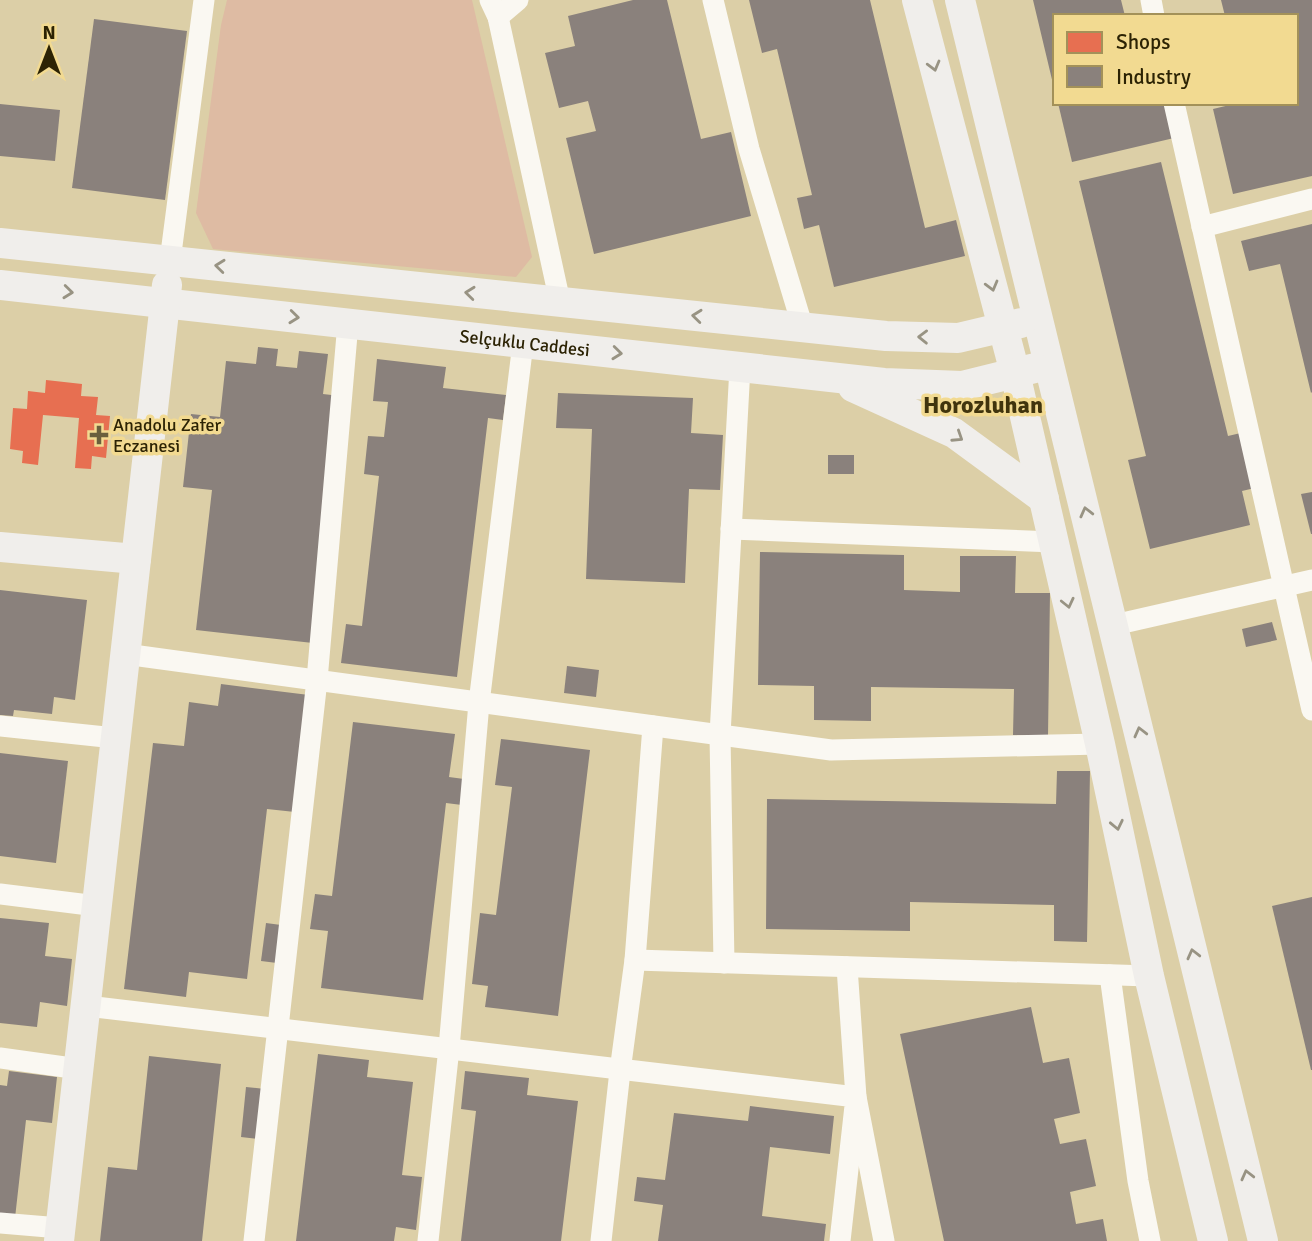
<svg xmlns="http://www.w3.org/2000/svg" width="1312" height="1241" viewBox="0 0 1312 1241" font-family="Signika,sans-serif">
<rect width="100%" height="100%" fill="#dccfa7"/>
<!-- green -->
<path fill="#debba3" d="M227,0H472L532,257L516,277L213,249L196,213L221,25Z"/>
<!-- shops -->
<path fill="#e76f51" d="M46,380L82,384L81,396L98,397L96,415L110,416L106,458L92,456L91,469L75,468L79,418L43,415L38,465L22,463L23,451L10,449L13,408L27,409L28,391L45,393Z"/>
<!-- industry -->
<g fill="#8a817c">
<path d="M633,0H667L701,139L731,132L751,216L594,254L566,138L596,131L588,101L559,108L545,53L575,46L568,16Z"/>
<path d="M749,0H870L925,228L956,220L965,256L834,287L819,225L804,229L797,198L812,195L777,49L762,53Z"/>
<path d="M1033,0H1121L1125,16H1055L1054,88Z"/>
<path d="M1221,0H1312V176L1233,194L1213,109L1238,103H1296V16H1225Z"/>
<path d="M94,19L187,31L165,200L72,188Z"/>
<path d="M1058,103H1165L1174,138L1072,162Z"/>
<path d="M0,104L60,110L55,161L0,156Z"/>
<path d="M1161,162L1228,436L1245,432L1259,487L1242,491L1250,525L1150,549L1128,460L1146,456L1079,181Z"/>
<path d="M1312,224V392L1311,393L1280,264L1249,271L1241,241Z"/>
<path d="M258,347L278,349L276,366L297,368L299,351L328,354L323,394L340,396L313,643L196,630L212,490L183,487L191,414L220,417L226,361L256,364Z"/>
<path d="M377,359L446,367L443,388L506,395L503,420L488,418L457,677L341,663L346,624L362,626L379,476L364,474L368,436L384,437L388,402L373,401Z"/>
<path d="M558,393L693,398L691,433L723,435L720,490L689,489L685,583L586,579L592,429L556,428Z"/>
<rect x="828" y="455" width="26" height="19"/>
<path d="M1312,492V534H1311L1301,494Z"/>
<path d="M760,552L904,555V590L960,592V556H1016L1015,593H1050L1048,736L1013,735L1014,689L871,687V721L814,720V686L758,685Z"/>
<path d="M0,590L87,600L75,700L54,697L52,714L14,710L13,716L0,715Z"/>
<path d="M1272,622L1277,640L1246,647L1242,629Z"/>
<path d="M567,666L599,670L596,697L564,693Z"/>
<path d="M221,684L309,695L295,812L267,809L247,979L189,972L186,997L124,989L153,743L184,746L189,702L218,706Z"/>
<path d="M353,722L455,734L449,777L464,779L462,805L446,803L423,1000L321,988L328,931L310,929L315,894L332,896Z"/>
<path d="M501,739L590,750L558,1016L485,1007L488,986L472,984L480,913L496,915L512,787L495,785Z"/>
<path d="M0,753L68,761L56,863L0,856Z"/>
<path d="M1057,771H1090L1087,942L1054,941V905L910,902V931L766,929L767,799L1056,804Z"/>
<path d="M1312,897V1070H1311L1272,906Z"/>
<path d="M0,918L49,923L45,956L72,959L67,1006L40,1002L37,1027L0,1023Z"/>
<path d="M266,923L281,925L277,963L261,961Z"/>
<path d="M1031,1007L1043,1063L1069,1058L1080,1113L1054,1119L1060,1144L1086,1139L1096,1186L1070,1192L1076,1224L1103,1219L1107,1241H944L900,1034Z"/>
<path d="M318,1054L369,1060L367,1077L413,1082L402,1175L422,1177L416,1230L396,1227L394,1241H296Z"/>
<path d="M149,1056L221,1064L202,1241H100L108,1167L137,1170Z"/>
<path d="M9,1071L57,1077L52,1123L26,1120L15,1218L0,1216V1085L7,1086Z"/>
<path d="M465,1071L529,1078L527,1095L578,1101L561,1241H461L476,1111L461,1109Z"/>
<path d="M246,1087L265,1089L259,1139L241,1137Z"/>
<path d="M750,1106L834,1116L830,1154L770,1147L762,1216L826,1224L824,1241H658L663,1205L634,1201L637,1177L665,1180L674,1113L748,1121Z"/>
</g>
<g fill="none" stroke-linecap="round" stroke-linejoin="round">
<!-- street -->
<g stroke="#faf8f2" stroke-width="21">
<path d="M490,0L498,17L560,302"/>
<path d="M713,0L749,149L803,328"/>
<path d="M1151,0L1154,16"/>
<path d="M498,17L518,0"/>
<path d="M1174,103L1312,710"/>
<path d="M1202,227L1312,199"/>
<path d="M170,261L204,0"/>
<path d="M731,529L1054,542"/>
<path d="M1114,625L1312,580"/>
<path d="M125,654L831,750L1100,744"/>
<path d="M0,726L115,738"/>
<path d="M0,894L97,906"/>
<path d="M635,960L1149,976"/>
<path d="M724,963L720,735L740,367"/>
<path d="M847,967L856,1097L884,1241"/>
<path d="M1110,975L1138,1181L1150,1241"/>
<path d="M87,1006L856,1097L840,1241"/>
<path d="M0,1058L79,1069"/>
<path d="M0,1223L60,1228"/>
<path d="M254,1241L317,680L348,323"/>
<path d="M428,1241L449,1048L479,703L523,343"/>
<path d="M601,1241L620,1071L635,960L653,726"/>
</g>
<!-- secondary -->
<g stroke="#f0eeeb" stroke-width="30">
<path d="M917,0L1015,373L1100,744L1149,976L1213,1241"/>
<path d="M960,0L1263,1241"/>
<path d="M0,243L886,336L958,338L1021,323"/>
<path id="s1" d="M0,285L884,383L962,386L1035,368"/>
<path d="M853,387L954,433L1044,499"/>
<path d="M0,547L136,559"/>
<path d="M59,1241L167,285"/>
</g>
</g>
<!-- one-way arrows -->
<defs><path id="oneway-chevron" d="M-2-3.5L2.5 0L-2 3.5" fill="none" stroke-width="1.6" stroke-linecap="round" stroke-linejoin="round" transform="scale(1.75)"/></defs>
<g stroke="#989383">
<use href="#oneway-chevron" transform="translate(934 66) rotate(75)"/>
<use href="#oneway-chevron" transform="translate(220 266) rotate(-174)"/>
<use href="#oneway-chevron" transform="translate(992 286) rotate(75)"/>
<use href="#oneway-chevron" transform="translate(68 292) rotate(6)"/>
<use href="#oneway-chevron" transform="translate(470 293) rotate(-174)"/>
<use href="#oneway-chevron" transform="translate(697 316) rotate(-174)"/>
<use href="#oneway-chevron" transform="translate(294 317) rotate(6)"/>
<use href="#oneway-chevron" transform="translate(923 337) rotate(-179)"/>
<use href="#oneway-chevron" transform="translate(617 353) rotate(6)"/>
<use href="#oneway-chevron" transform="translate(958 437) rotate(33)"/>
<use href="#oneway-chevron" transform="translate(1086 512) rotate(-104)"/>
<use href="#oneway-chevron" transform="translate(1068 603) rotate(77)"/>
<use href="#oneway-chevron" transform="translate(1140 732) rotate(-104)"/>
<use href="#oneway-chevron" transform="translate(1117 825) rotate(78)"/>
<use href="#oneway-chevron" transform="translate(1193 954) rotate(-104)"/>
<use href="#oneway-chevron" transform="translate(1247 1175) rotate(-104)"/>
</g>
<!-- markers -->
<path fill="#6a5f3d" stroke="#f2da91" stroke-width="2.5" d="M95.5 424.5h7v7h7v7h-7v7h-7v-7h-7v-7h7z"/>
<g text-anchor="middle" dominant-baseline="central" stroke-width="7" stroke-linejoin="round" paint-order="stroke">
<!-- street labels -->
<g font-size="18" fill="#2c2304" stroke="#f2da91">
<text stroke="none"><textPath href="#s1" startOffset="528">Selçuklu Caddesi</textPath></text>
</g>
<!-- poi labels -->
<g font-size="18" fill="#2c2304" stroke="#f2da91" text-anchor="start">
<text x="113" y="425">Anadolu Zafer<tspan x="113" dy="21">Eczanesi</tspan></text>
</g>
<!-- district labels -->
<g font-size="24" font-weight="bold" fill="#40340d" stroke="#f2da91">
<text x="983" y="405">Horozluhan</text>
</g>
</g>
<!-- legend -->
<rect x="1053" y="14" width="245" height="91" fill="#f2da91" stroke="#a39159" stroke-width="2"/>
<rect x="1067" y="32" width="35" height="21" fill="#e76f51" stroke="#a39159" stroke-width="2"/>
<text x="1116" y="49" font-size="21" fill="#2c2304">Shops</text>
<rect x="1067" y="66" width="35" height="21" fill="#8a817c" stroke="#a39159" stroke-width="2"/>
<text x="1116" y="84" font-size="21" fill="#2c2304">Industry</text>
<!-- north arrow -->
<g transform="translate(49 49)" stroke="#f2da91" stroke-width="5" paint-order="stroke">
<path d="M0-5L12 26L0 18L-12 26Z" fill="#2c2304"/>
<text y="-10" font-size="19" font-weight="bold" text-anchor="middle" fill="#2c2304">N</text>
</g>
</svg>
